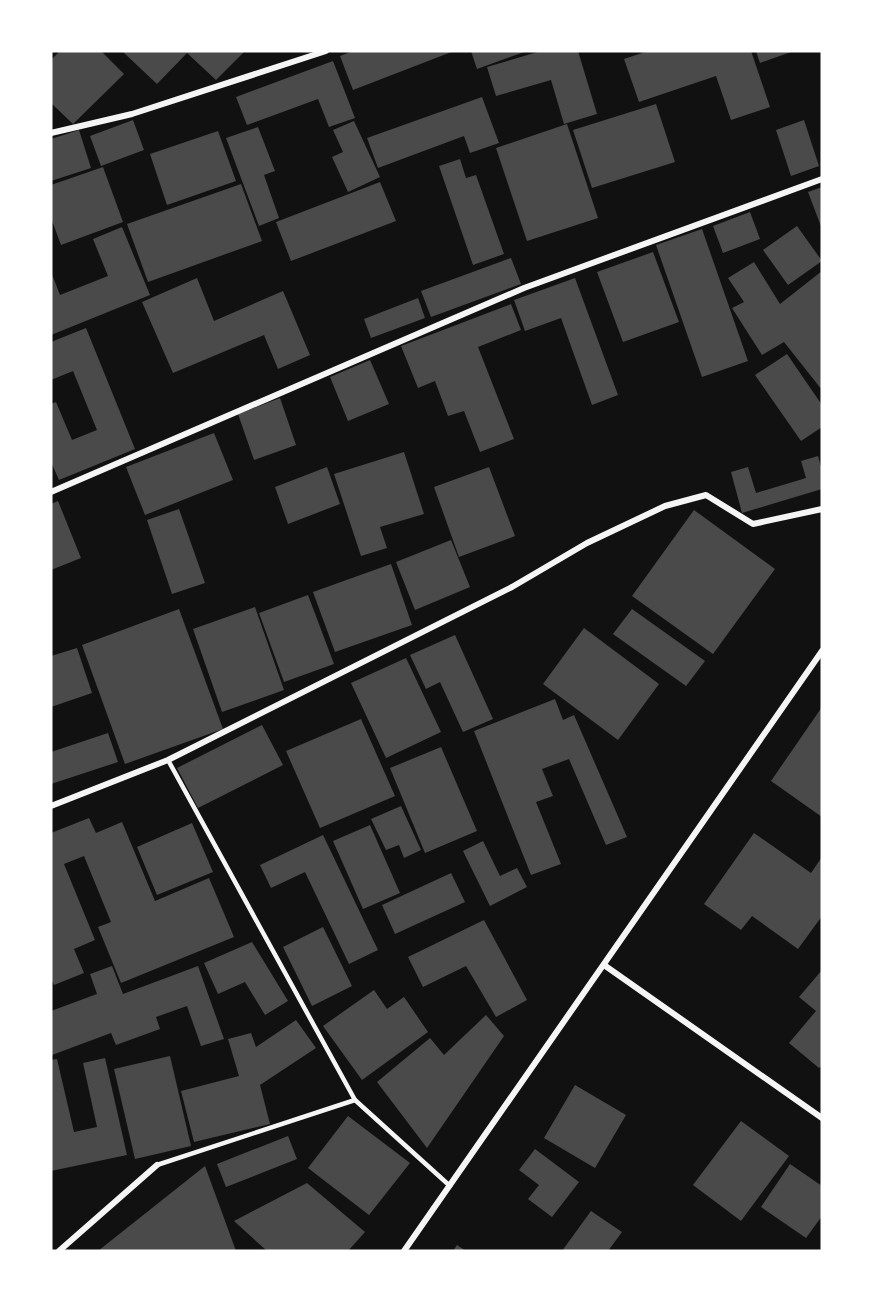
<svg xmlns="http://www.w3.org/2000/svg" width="873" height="1302" viewBox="0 0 873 1302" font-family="Lato,sans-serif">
<rect width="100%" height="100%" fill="#111"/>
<!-- building -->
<g fill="#4a4a4a">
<path d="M60,51H101L124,74L73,124L51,103V60Z"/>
<path d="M122,51H245L216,80L187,53L157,84Z"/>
<path d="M353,51H454L353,90L340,56Z"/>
<path d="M471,51H527L477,69Z"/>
<path d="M541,51H578L597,114L564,124L551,80L496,96L487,67Z"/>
<path d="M648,51H751L770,107L731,120L716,76L639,102L624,59Z"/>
<path d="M756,51H794L760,63Z"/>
<path d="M333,61L355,118L329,127L318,99L247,125L236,97Z"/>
<path d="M482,97L499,143L470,153L464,136L378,168L367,138Z"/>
<path d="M656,104L675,162L592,188L573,130Z"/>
<path d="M133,120L144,150L101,166L90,136Z"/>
<path d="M804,120L819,166L791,176L776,130Z"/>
<path d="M354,121L380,177L348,192L332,157L343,152L333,130Z"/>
<path d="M567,124L598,218L527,241L496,148Z"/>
<path d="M258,127L275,171L264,175L279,218L259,226L226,138Z"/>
<path d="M79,130L91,168L51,181V139Z"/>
<path d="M218,131L236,181L167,205L150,154Z"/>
<path d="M460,159L466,178L476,175L504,254L473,265L439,166Z"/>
<path d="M103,167L123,222L61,245L51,218V185Z"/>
<path d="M380,182L396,221L291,261L276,222Z"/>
<path d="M241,184L262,241L148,282L127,224Z"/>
<path d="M822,187V229L808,192Z"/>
<path d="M750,212L760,239L723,253L713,226Z"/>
<path d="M797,226L822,261L788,285L763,250Z"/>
<path d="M122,227L150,295L51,335V272L60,295L108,276L93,239Z"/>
<path d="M702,229L748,361L702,377L656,245Z"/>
<path d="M653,252L679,322L623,342L597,272Z"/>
<path d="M511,258L521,284L431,317L421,291Z"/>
<path d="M754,262L780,304L822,271V390L784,342L762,355L732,308L744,302L728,278Z"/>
<path d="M197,278L214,321L283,291L310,355L278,369L264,335L173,373L142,302Z"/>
<path d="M575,278L618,395L592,405L561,318L525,331L514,300Z"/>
<path d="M418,298L425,318L371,338L364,319Z"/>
<path d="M511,304L521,330L478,347L514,439L480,452L464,411L448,416L435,381L418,388L401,346Z"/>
<path d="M86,328L135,449L59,480L51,462V404L56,402L72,440L97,430L73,371L51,380V342Z"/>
<path d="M787,354L822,405V427L801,441L755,375Z"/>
<path d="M370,360L389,404L348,421L330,377Z"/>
<path d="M280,398L296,445L254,460L238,414Z"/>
<path d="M214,433L233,480L145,515L126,467Z"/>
<path d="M404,452L424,514L380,527L387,548L361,556L334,474Z"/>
<path d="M818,456L822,471V489L742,513L731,472L748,467L756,493L806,478L801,461Z"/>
<path d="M327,467L340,504L288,524L275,487Z"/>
<path d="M489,467L515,536L459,557L434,487Z"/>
<path d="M58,501L81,558L51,570V504Z"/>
<path d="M179,509L205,583L172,594L147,520Z"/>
<path d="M694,510L775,569L713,654L632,596Z"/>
<path d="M451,540L470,587L415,610L396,562Z"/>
<path d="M391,564L412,625L335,652L313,592Z"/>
<path d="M308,595L334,664L284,682L259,613Z"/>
<path d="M255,607L284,690L222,712L193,629Z"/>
<path d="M179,609L223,729L125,764L82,645Z"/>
<path d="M632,609L705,661L686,686L613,634Z"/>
<path d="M584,628L659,684L618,740L543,684Z"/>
<path d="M455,635L493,719L463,732L440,682L426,689L410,655Z"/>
<path d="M77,648L92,693L51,707V656Z"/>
<path d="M406,658L441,732L386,758L351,683Z"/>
<path d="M555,699L563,720L574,715L627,837L606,845L569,759L542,769L553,796L536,802L561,864L531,875L474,731Z"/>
<path d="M822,707V817L771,781Z"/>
<path d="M361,719L395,796L320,828L286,751Z"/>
<path d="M262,725L283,765L198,808L177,768Z"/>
<path d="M108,733L118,762L51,784V752Z"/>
<path d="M441,747L477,831L425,853L390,768Z"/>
<path d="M401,806L421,850L404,858L399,845L386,850L371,819Z"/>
<path d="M89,818L96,833L122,822L155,901L209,878L234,937L121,983L98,927L111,922L84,856L64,864L95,940L74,949L84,973L54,985L51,979V833Z"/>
<path d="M192,823L213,872L157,895L137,847Z"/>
<path d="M370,825L400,893L363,909L333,841Z"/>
<path d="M754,833L811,873L822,857V916L798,949L752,916L741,930L704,904Z"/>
<path d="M323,835L378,950L349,964L305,872L271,888L260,865Z"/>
<path d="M483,841L500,876L517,868L527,887L490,906L463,851Z"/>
<path d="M451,873L465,902L395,934L382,905Z"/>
<path d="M484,920L527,1000L496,1017L466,966L423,987L408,957Z"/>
<path d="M323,927L352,986L312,1006L283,947Z"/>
<path d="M252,942L288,1001L265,1015L245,982L218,994L204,963Z"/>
<path d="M112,966L123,994L198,966L224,1039L201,1046L187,1006L156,1017L160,1029L116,1045L111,1033L52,1055L51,1011L97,994L90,974Z"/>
<path d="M822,970V1065L819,1068L789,1043L816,1011L799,997Z"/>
<path d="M374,990L387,1009L404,997L428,1032L362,1080L323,1026Z"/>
<path d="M486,1015L504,1036L427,1148L377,1082L430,1038L444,1055Z"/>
<path d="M296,1020L316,1048L260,1085L270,1124L194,1142L181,1091L239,1076L228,1039L251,1033L256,1047Z"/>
<path d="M170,1056L191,1146L135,1159L114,1069Z"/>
<path d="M105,1058L127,1155L51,1171V1060L57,1059L74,1132L97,1127L83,1063Z"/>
<path d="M575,1085L626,1115L595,1168L544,1138Z"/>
<path d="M348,1116L410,1163L369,1215L308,1168Z"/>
<path d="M741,1121L789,1156L741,1221L693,1185Z"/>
<path d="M288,1136L297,1159L226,1187L217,1164Z"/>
<path d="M535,1149L579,1182L552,1217L528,1199L539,1185L519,1170Z"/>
<path d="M790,1164L822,1186V1216L806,1238L761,1207Z"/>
<path d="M205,1166L236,1251H98Z"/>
<path d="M307,1183L365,1232L348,1251H267L234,1221Z"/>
<path d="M591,1211L622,1232L608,1251H562Z"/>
<path d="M457,1245L466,1251H453Z"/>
</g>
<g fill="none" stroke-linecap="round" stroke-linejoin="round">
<!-- service -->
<g stroke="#f5f5f5" stroke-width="4.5">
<path d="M168,760L355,1100L450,1186"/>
<path d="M157,1165L355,1100"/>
</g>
<!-- minor -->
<g stroke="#f5f5f5" stroke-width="6">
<path d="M51,133L132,114L326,51"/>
<path d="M51,492L524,288L822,179"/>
<path d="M51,806L168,760L512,587L587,543L665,506L706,495L753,524L822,509"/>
<path d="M604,965L822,1118"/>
<path d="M59,1251L157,1165"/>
<path d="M404,1251L822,651"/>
</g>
</g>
<!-- border -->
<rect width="873" height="1302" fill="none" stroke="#ffffff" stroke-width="105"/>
</svg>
